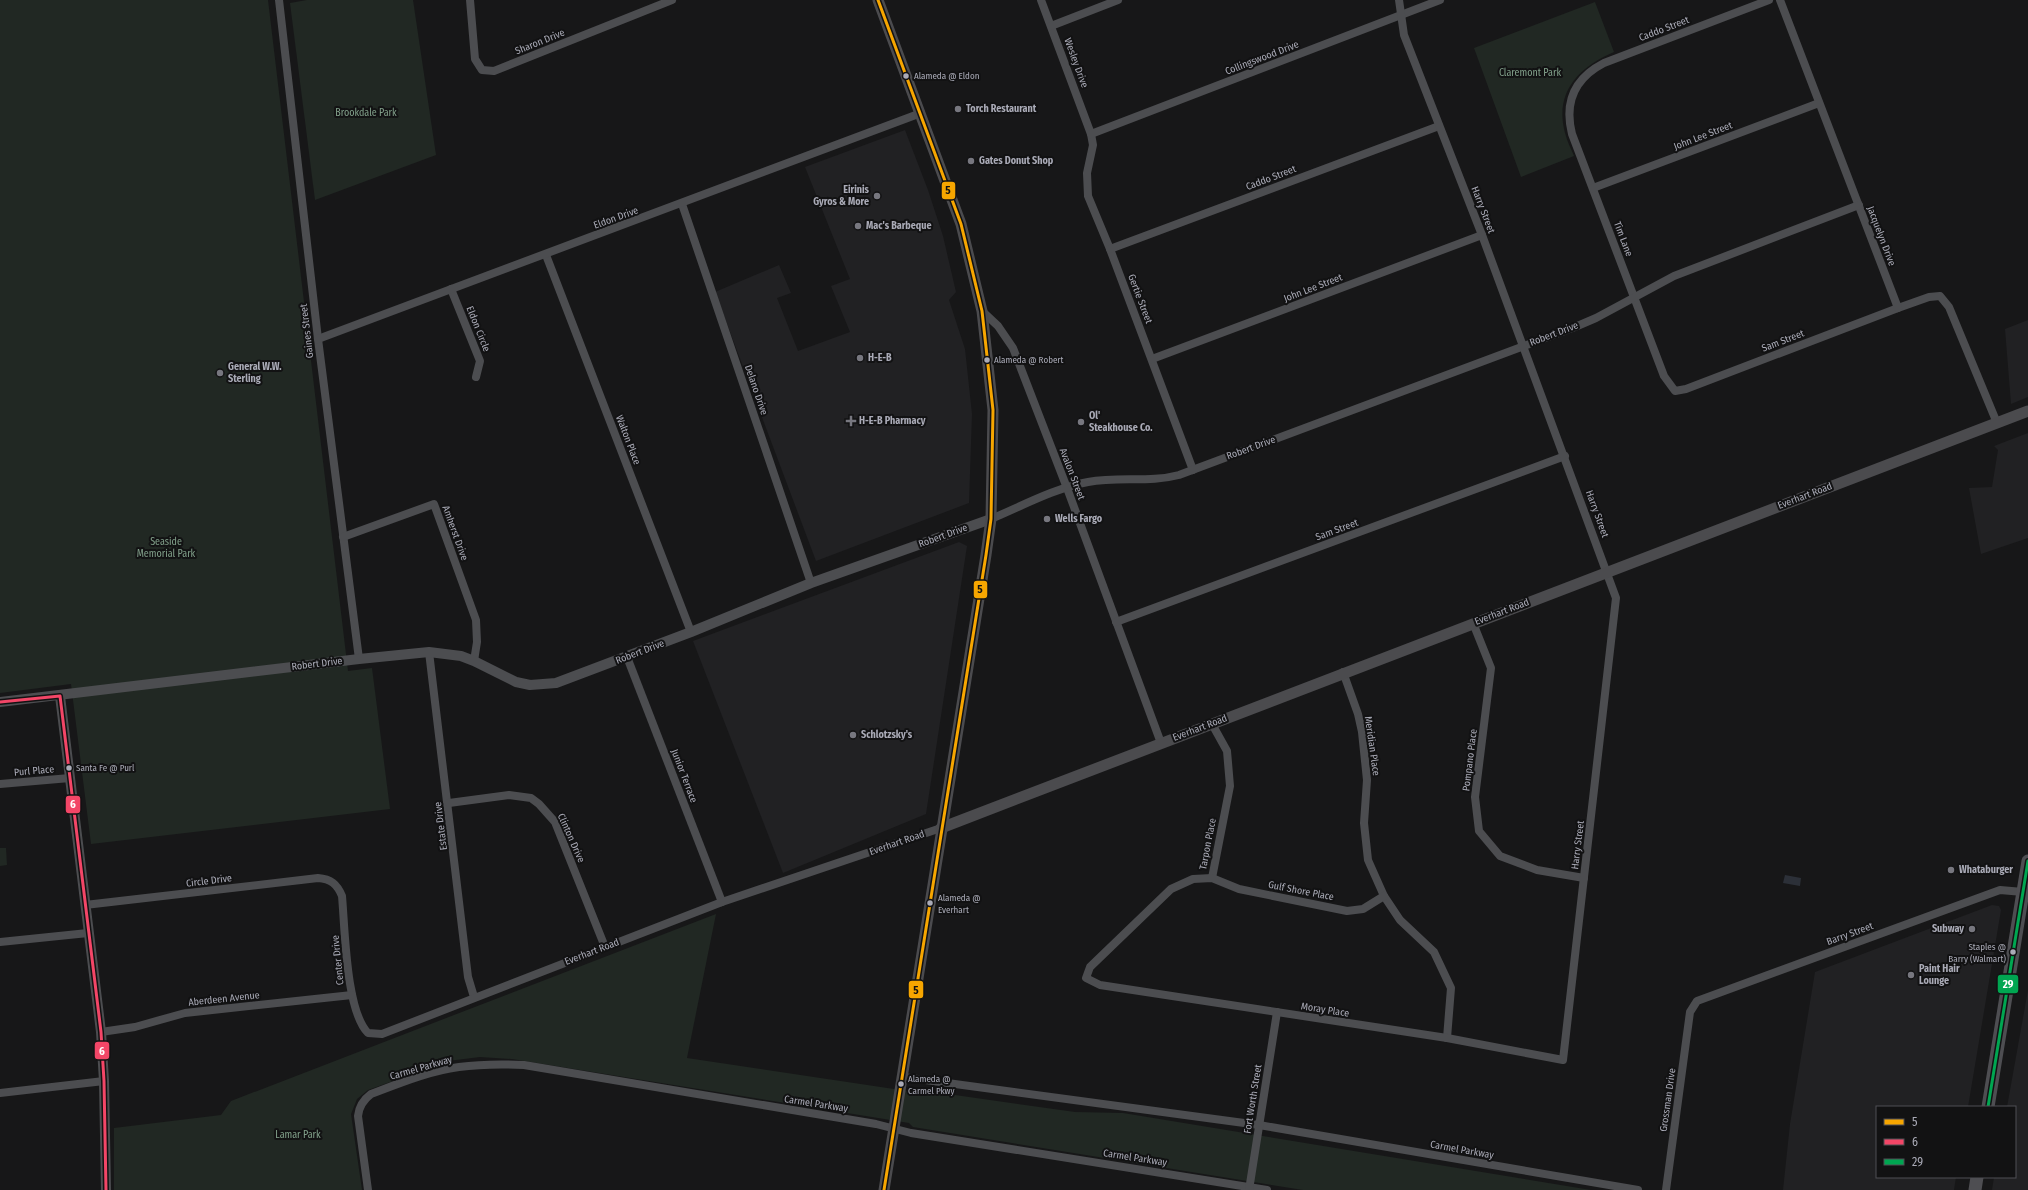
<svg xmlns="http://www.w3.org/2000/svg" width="2028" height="1190" viewBox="0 0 2028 1190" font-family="'Fira Sans Condensed',sans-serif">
<rect width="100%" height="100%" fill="#171718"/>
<!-- built -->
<g fill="#212123">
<path d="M905,130L928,190L943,236L956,292L949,300L965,349L972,414L969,503L816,561L715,292L779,265L791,293L777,298L798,351L850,332L831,286L850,279L805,167Z"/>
<path d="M2028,320V397L2011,404L2005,329Z"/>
<path d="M2028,433V538L1981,554L1969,488L1992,487L1998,450L1994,446Z"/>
<path d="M959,542L967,546L926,814L783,873L693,641Z"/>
<path d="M1992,905L1999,906L2001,910L1968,1107H1877V1177H1956L1954,1190H1783L1790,1124L1815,972Z"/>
<path d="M2028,990V1190H1992L1994,1177H2015V1107H2007Z"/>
</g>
<!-- green -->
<g fill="#212823">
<path d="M0,0H268L348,671L372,668L390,809L91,844L71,684L0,693Z"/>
<path d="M307,0H413L436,155L315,200L290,3Z"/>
<path d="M1595,2L1614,52C1579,67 1554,92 1565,133C1567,141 1571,149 1574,156L1521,177L1474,48Z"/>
<path d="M0,848H6L7,865L0,866Z"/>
<path d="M716,914L687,1058L914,1092L920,1090L1075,1112L1123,1113L1591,1190H1303L913,1127L909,1123L512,1059L480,1057L448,1061L368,1090L357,1099L351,1114L362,1190H114V1128L221,1115L231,1101Z"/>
</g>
<!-- water -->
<path fill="#2c3038" d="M1785,875L1801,878L1800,886L1783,883Z"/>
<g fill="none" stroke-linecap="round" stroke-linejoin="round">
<!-- minor -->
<g stroke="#4c4d50" stroke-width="8">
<path d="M279,0L318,339L359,659"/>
<path d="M470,0L475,59L482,70L494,71L672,0"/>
<path d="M1041,0L1091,134L1093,145L1087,173L1088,196L1110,249L1193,470"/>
<path d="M1769,0L1604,63C1575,78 1564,102 1572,134L1664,376L1675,391L1686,389L1898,308L1929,297L1940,296L1949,307L1997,423"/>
<path d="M1780,0L1898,308"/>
<path d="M1051,26L1118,0"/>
<path d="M1091,134L1440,0"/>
<path d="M1593,188L1819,103"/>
<path d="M682,204L811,583"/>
<path d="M1110,249L1439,126"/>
<path d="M546,255L691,632"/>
<path d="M451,289L480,361L476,377"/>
<path d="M982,311L998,326L1013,348L1067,488L1161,743"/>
<path d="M318,339L921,113"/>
<path d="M1152,359L1482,235"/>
<path d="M991,519C1022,506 1055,488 1088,482C1119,476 1149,483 1179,475L1575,327L1596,318L1674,276L1859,205"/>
<path d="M343,537L434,504L476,620L477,642L474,661"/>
<path d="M1116,622L1565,456"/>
<path d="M1473,623L1491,668L1475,797L1479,831L1500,856L1537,870L1584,878"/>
<path d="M429,652L468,977L474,997"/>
<path d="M627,657L722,902"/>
<path d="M1343,672L1358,714L1362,732L1367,780L1364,823L1368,860L1384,896L1400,920L1434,952L1451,988L1447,1038"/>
<path d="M1212,724L1227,751L1230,786L1212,878"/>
<path d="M0,784L70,778"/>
<path d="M449,803L509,795L531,798L539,804L555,822L605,947"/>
<path d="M1384,896L1363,909L1347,911L1239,889L1212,878L1193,879L1171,889L1090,967L1086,978L1100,985L1447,1038L1563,1060L1616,598L1482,235L1404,35L1399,0"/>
<path d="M85,905L318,878C331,879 337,884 342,896C345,929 346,1011 368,1033L382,1034L722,902L941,828"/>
<path d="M0,942L88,933"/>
<path d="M101,1032L135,1027L185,1013L352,995"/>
<path d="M903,1077L1259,1125L1638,1190"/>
<path d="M0,1093L104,1081"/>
<path d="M368,1190L358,1116C359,1106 363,1100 371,1094C400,1083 429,1071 459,1067C481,1064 502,1064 524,1065L876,1124L911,1133L1267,1190"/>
<path d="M1249,1190L1277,1012"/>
<path d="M1666,1190L1690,1012L1697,1001L2000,890L2023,892"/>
</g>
<!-- tertiary -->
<g stroke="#4c4d50" stroke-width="10">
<path d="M60,696L101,1032L104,1081L106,1190"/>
<path d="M0,702L359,659L429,652L461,656L474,661L516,682L530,685L556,683L691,632L811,583L991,519"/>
</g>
<!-- secondary -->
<g stroke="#4b4b4e" stroke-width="11">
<path d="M878,0L961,224L982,311L993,410L991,519L986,555L884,1190"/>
<path d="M941,828L2028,411"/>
</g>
<!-- primary -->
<g stroke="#4e4e52" stroke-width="13">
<path d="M1988,1107L2028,861"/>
<path d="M1975,1190L1977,1177"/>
</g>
<defs>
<path id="bus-1" d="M878,0L961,224L982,311L993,410L991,519L986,555L884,1190"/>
<path id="bus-2" d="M0,702L60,696L101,1032L104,1081L106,1190"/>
<path id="bus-3" d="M1988,1107L2028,861"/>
</defs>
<!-- bus-1 casing -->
<use href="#bus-1" stroke="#121213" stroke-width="6"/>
<!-- bus-2 casing -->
<use href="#bus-2" stroke="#121213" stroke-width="6"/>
<!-- bus-3 casing -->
<use href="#bus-3" stroke="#121213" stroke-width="6"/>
<!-- bus-1 -->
<use href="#bus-1" stroke="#f7a600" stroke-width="3"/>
<!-- bus-2 -->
<use href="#bus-2" stroke="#f34667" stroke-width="3"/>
<!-- bus-3 -->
<use href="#bus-3" stroke="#00a651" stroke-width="3"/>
</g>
<!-- markers -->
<g fill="#aaabb7" stroke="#121213" stroke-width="1.5">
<circle cx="906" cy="76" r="3.5"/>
<circle cx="987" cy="360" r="3.5"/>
<circle cx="69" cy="768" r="3.5"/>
<circle cx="930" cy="903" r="3.5"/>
<circle cx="2013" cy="952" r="3.5"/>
<circle cx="901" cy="1084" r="3.5"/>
</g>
<g fill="#77777f" stroke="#121213" stroke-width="1.5">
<circle cx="958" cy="109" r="4"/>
<circle cx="971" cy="161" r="4"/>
<circle cx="877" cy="196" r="4"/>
<circle cx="858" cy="226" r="4"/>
<circle cx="860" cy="358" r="4"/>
<circle cx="220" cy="373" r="4"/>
<path d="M849 415h4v4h4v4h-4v4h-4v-4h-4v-4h4z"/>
<circle cx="1081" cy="422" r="4"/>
<circle cx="1047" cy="519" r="4"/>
<circle cx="853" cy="735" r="4"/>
<circle cx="1951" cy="870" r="4"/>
<circle cx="1972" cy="929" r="4"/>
<circle cx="1911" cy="975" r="4"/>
</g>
<g text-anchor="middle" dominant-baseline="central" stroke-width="4" stroke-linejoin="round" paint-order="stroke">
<!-- bus labels -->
<g font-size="9" fill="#aaabb7" stroke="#121213" text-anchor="start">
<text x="914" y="76">Alameda @ Eldon</text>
<text x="994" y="360">Alameda @ Robert</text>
<text x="76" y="768">Santa Fe @ Purl</text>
<text x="938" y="898">Alameda @<tspan x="938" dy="12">Everhart</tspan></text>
<text x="2006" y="947" text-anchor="end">Staples @<tspan x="2006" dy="12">Barry (Walmart)</tspan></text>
<text x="908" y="1079">Alameda @<tspan x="908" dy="12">Carmel Pkwy</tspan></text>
</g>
<!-- street labels -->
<g font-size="10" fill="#aaabb7" stroke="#121213">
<text transform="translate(1664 29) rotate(-21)">Caddo Street</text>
<text transform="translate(540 42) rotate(-22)">Sharon Drive</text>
<text transform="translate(1262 58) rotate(-21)">Collingswood Drive</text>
<text transform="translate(1076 63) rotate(70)">Wesley Drive</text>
<text transform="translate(1703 136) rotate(-21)">John Lee Street</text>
<text transform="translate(1271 178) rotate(-21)">Caddo Street</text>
<text transform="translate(1483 210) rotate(69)">Harry Street</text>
<text transform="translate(616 218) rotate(-20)">Eldon Drive</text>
<text transform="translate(1881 236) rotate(69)">Jacquelyn Drive</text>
<text transform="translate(1623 239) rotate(69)">Tim Lane</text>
<text transform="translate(1313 288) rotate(-21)">John Lee Street</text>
<text transform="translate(1140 299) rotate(69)">Gertie Street</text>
<text transform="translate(478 329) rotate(68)">Eldon Circle</text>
<text transform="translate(307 331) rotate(-97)">Gaines Street</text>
<text transform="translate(1554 334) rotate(-21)">Robert Drive</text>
<text transform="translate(1783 341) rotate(-21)">Sam Street</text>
<text transform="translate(756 390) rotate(71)">Delano Drive</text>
<text transform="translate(628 440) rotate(69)">Walton Place</text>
<text transform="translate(1251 448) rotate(-20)">Robert Drive</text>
<text transform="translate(1072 474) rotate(69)">Avalon Street</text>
<text transform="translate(1805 496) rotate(-21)">Everhart Road</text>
<text transform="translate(1597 514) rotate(70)">Harry Street</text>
<text transform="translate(1337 530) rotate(-20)">Sam Street</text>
<text transform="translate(455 533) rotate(70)">Amherst Drive</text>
<text transform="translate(943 536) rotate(-20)">Robert Drive</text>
<text transform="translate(1502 612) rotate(-21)">Everhart Road</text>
<text transform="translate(640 652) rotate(-21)">Robert Drive</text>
<text transform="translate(317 664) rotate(-7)">Robert Drive</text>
<text transform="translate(1200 728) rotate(-21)">Everhart Road</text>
<text transform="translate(1372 746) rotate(82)">Meridian Place</text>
<text transform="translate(1470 760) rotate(-83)">Pompano Place</text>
<text transform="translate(34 771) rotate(-5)">Purl Place</text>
<text transform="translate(684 776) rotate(69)">Junior Terrace</text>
<text transform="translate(441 826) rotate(-97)">Estate Drive</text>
<text transform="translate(571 838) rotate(66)">Clinton Drive</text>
<text transform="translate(897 843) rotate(-19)">Everhart Road</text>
<text transform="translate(1208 844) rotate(-79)">Tarpon Place</text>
<text transform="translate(1578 845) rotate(-83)">Harry Street</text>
<text transform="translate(209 881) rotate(-7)">Circle Drive</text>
<text transform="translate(1301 891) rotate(11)">Gulf Shore Place</text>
<text transform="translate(1850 934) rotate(-20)">Barry Street</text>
<text transform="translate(592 952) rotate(-21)">Everhart Road</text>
<text transform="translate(338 960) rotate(-96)">Center Drive</text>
<text transform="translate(224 999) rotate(-6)">Aberdeen Avenue</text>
<text transform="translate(1325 1010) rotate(9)">Moray Place</text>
<text transform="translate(421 1068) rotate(-16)">Carmel Parkway</text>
<text transform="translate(1253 1099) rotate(-81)">Fort Worth Street</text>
<text transform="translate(1668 1100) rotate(-82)">Grossman Drive</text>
<text transform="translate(816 1104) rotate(9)">Carmel Parkway</text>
<text transform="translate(1462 1150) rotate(10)">Carmel Parkway</text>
<text transform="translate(1135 1158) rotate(9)">Carmel Parkway</text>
</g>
<!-- park labels -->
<g font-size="10" fill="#82a18b" stroke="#121213">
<text x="1530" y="73">Claremont Park</text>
<text x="366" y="113">Brookdale Park</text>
<text x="166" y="542">Seaside<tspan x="166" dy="12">Memorial Park</tspan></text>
<text x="298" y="1135">Lamar Park</text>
</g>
<!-- poi labels -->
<g font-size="10" font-weight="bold" fill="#aaabb7" stroke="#121213" text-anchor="start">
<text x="966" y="109">Torch Restaurant</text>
<text x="979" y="161">Gates Donut Shop</text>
<text x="869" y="190" text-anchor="end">Eirinis<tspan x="869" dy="12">Gyros &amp; More</tspan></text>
<text x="866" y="226">Mac's Barbeque</text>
<text x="868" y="358">H-E-B</text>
<text x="228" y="367">General W.W.<tspan x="228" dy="12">Sterling</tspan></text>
<text x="1089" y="416">Ol'<tspan x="1089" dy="12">Steakhouse Co.</tspan></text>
<text x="859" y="421">H-E-B Pharmacy</text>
<text x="1055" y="519">Wells Fargo</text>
<text x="861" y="735">Schlotzsky's</text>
<text x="1959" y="870">Whataburger</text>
<text x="1964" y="929" text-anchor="end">Subway</text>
<text x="1919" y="969">Paint Hair<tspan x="1919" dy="12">Lounge</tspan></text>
</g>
</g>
<g stroke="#121213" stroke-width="1.5">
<rect x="941" y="181" width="15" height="19" rx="4" fill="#f7a600"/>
<rect x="973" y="580" width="15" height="19" rx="4" fill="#f7a600"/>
<rect x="65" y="795" width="16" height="19" rx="4" fill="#f34667"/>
<rect x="1997" y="974" width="22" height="20" rx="4" fill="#00a651"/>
<rect x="908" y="980" width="16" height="19" rx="4" fill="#f7a600"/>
<rect x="94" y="1041" width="16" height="19" rx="4" fill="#f34667"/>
</g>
<g font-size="11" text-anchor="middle" font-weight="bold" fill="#fff">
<text x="73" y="808">6</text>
<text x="2008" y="988">29</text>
<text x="102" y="1055">6</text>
</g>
<g font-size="11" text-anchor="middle" font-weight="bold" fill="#111">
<text x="948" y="194">5</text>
<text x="980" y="593">5</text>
<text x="916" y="994">5</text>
</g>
<!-- legend -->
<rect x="1876" y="1106" width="140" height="72" fill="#121213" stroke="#4f4f55"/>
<rect x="1884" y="1119" width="20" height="6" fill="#f7a600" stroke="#4f4f55"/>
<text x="1912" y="1126" font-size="12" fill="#aaabb7">5</text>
<rect x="1884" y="1139" width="20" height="6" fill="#f34667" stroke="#4f4f55"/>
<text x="1912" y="1146" font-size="12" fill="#aaabb7">6</text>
<rect x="1884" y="1159" width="20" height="6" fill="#00a651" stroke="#4f4f55"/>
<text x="1912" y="1166" font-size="12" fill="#aaabb7">29</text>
</svg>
